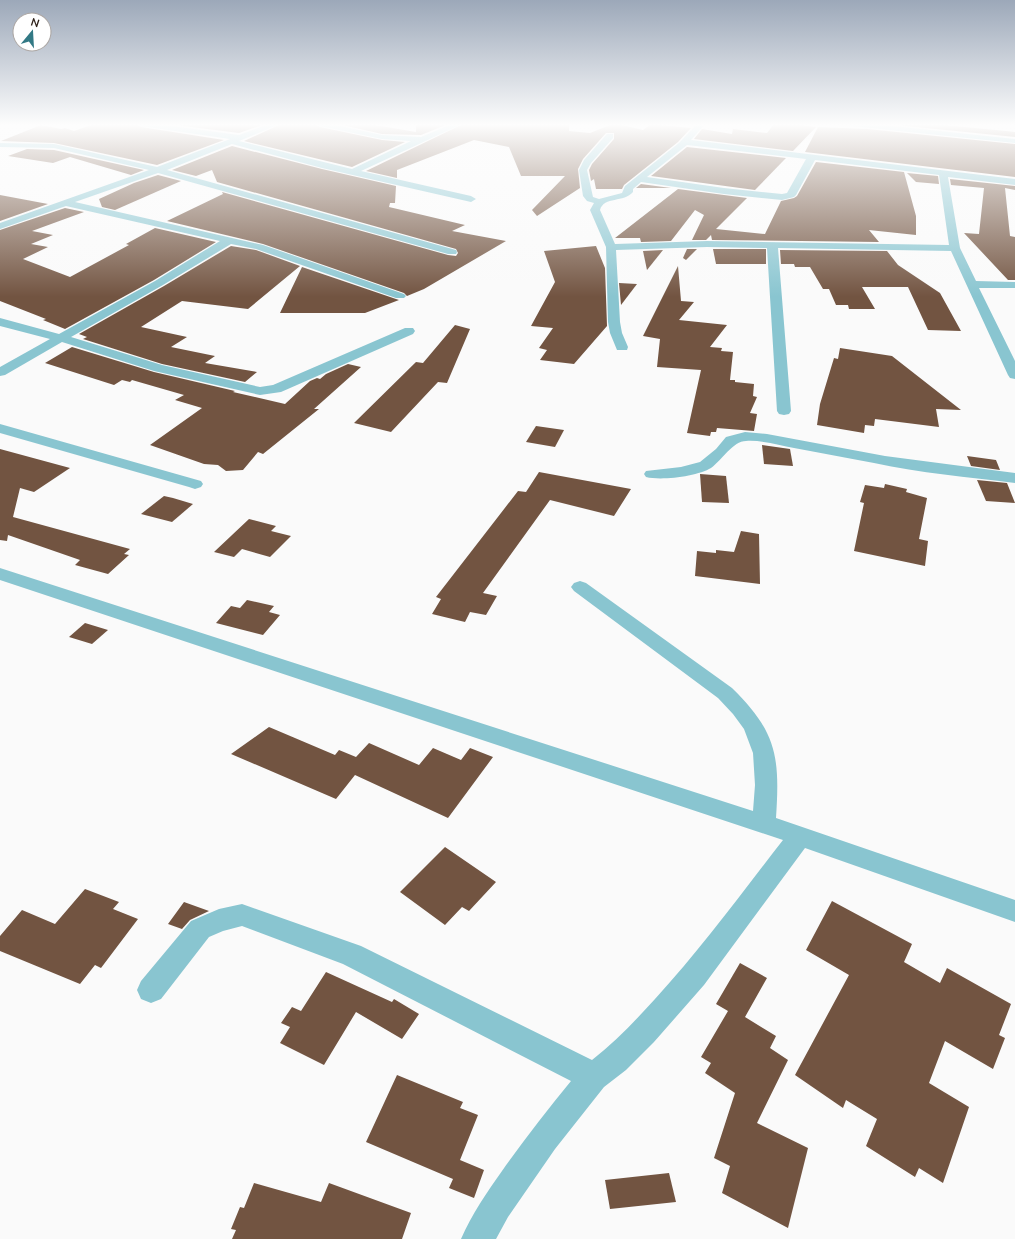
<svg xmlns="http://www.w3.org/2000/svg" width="1015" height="1239" viewBox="0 0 1015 1239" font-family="Mulish,sans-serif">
<rect width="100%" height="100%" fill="#fafafa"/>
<!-- building -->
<g fill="#725441">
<path d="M94,124H136L141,127L224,140L157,165L54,143L1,141L41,125L61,129L65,128L74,131Z"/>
<path d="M168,124H265L239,133Z"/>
<path d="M281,124H315L320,127L382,140L405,142L352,167L244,141Z"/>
<path d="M338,124H369L416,132V124H448L421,135L382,134Z"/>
<path d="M463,124H569V131L590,133L610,125L618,124L643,130L651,124L691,128L678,142L624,185L622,189H596L594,179L591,181L589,170L592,164L614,139V133H606L583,159L578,169L580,188L537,216L532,210L565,176H521L509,147L474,140L397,170V178L366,171Z"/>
<path d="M774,124H794L816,127L793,151L694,139L702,129L732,134L733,129L767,133Z"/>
<path d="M887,124L944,125L1006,131L1015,132V137Z"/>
<path d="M818,127L867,129L1015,144V177L805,152Z"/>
<path d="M232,146L322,169L396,186L395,203H390L389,207L465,225L452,231L506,241L424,289L407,296L404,293L263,244L167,221L223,194L222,192L448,255L456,256L458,253L456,249L217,182L212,170L196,176L172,170Z"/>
<path d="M687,147L786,158L755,190L651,176Z"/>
<path d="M27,149L54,150L144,170L131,175L70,157L53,163L8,156Z"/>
<path d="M816,162L904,172L916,216V235L869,230L879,242L712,240L711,235L706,240H692L704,215L695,210L671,241L641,242L640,238H615L678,189L747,198L716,229L765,234L781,201L794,198L797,196Z"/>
<path d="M907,173L938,176L939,184L916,182Z"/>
<path d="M158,175L181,181L115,210L102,207L99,199L134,183Z"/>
<path d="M950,179L1015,186V190L1005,188L1010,236L1015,237V280H1008L964,233L979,234L984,188L951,185Z"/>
<path d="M641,184L671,188H636Z"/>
<path d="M0,195L48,204L0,221Z"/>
<path d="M65,208L84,212L32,231L53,235L31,244L48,247L23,259L70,277L129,245L126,244L155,228L216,242L154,280L65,329L43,320L46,319L0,301V230Z"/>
<path d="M231,246L256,250L300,266L248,309L182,301L141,327L187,337L171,347L215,356L205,363L257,372L245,382L162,364L83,339L87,337L79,334L164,286Z"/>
<path d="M596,246L605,268L607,326L574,364L540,360L547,350L539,348L553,328L531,326L555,282L544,251Z"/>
<path d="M687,249H697L686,260L683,258Z"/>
<path d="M713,249H766V264H716Z"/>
<path d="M663,250L647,270L643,251Z"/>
<path d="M780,250L887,251L898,265L940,293L961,331L928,330L908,287H862L875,309H849L848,305H836L829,289H823L810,267H795L794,264H781Z"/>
<path d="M678,266L681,301L694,302L679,320L727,325L710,347L722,348L721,351L733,352L730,380H735V382L754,384L753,396L757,397L750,413L757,414L754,431L717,428L716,432H711L710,436L687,433L701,370L657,367L660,339L643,336Z"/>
<path d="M302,267L396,299L399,300L365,313H280Z"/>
<path d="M619,283L637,284L621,305Z"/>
<path d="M455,325L470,329L447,383L438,382L391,432L354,423L416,362L423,363Z"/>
<path d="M72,347L154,372L235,391L233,392L285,404L310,381L317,378L320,379L326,374L348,364L361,367L314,409H319L263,454L258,452L243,470L226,471L218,465L204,464L150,445L202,408L175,400L184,395L132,380L130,382L122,380L114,385L45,363Z"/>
<path d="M840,348L892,356L961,410L936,409L939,427L875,419L874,426L865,425L864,433L817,425L820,404L834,358L838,359Z"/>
<path d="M536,426L564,430L555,447L526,442Z"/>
<path d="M762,445L790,449L793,466L764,464Z"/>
<path d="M0,449L70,468L34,492L20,488L13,517L130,549L124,554L129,555L108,574L75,565L80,560L8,535L7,541L0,540Z"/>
<path d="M967,456L996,460L1000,470L971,466Z"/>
<path d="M539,472L631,489L614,516L550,500L483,593L497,596L486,615L470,612L465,622L432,614L441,599L436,597L518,491L526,492Z"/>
<path d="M700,474L726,476L729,503L702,502Z"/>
<path d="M977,480L1007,483L1015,503L986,501Z"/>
<path d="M885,484L907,489L906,492L927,498L919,539L928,541L925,566L854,551L864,503L860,502L865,485L884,488Z"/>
<path d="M164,496L173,498L193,504L172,522L141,514Z"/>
<path d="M249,519L276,526L271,531L291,536L270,557L242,549L234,557L214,552Z"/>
<path d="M741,531L759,534L760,584L695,576L697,551L716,553V550L734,552Z"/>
<path d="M247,600L274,606L269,612L280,615L263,635L216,623L231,606L240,608Z"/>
<path d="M85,623L108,630L92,644L69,637Z"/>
<path d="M269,727L335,755L339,750L356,757L369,743L419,765L433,748L461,760L470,748L493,757L448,818L355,775L336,799L231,754Z"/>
<path d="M445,847L496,882L469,911L462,907L445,925L400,892Z"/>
<path d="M85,889L119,902L113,909L138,919L101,968L95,965L80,984L0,951V936L22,910L55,924Z"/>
<path d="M832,901L912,944L904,962L940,983L947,968L1011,1004L999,1035L1005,1038L993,1069L945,1041L929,1083L969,1107L943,1183L919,1168L915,1177L866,1146L877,1119L846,1100L843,1108L795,1075L849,975L806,950Z"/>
<path d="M184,902L209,911L190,920L182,929L168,924Z"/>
<path d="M740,963L767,978L745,1017L776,1036L770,1048L788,1060L757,1123L808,1148L788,1228L722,1193L730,1166L714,1158L735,1093L705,1073L711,1063L701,1057L728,1011L716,1004Z"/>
<path d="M326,972L392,1002L394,999L419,1014L402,1039L356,1012L324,1065L280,1043L290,1027L281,1023L292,1007L301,1011Z"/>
<path d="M397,1075L463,1102L460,1108L478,1115L460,1160L484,1170L474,1198L449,1188L453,1179L366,1142Z"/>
<path d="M669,1173L676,1202L610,1209L605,1180Z"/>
<path d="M254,1183L321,1202L329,1183L411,1213L402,1239H232L236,1230L231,1229L240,1207L244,1208Z"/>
</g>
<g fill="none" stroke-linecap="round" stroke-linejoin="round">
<!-- street -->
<g fill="#89c5d0" fill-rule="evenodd">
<path d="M137,124H157L239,135L269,124H280L239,141L352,169L411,141L382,139L320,126L316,124H331L382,135L421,137L452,124H462L361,171L471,196L476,199L471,202L322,168L232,144L167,170L456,250L457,252L456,254H448L158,173L75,202L263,245L404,294L406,296L404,298H396L256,249L231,244L163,285L71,337L162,365L260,387L273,385L405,328H413L415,331L413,334L281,392L260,395L154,371L62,342L5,375L0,376V367L50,339L0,326V318L59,334L155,281L220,241L66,206L0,229V223L149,170L54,148L0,147V143L54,144L157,167L230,139L141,126Z"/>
<path d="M697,124H705L691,140L1015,179V185L948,177L960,248L976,281L1015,282V288H979L1015,361V379L1010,378L1008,375L951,251L778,248L791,411L789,414L784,415L779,414L777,411L767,248L707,247L616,250L620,322L622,333L628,347L627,350H617L610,333L608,322L606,247L590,210L594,203L587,201L583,196L579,170L584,160L607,134H613V138L591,163L587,170L593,197L599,199L622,193L625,186L679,143ZM687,145L806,159L787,193L782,194L724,188L647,177ZM815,160L939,175L949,245L707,241L615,244L600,210C604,196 624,203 633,192V189L641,182L724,194L782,200L794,197L796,195Z"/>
<path d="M848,124H874L1015,139V143L852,126Z"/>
<path d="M0,424L201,481L203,484L201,487L195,489L189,487L0,433Z"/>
<path d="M745,432L767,434L885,456L1015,473V483C968,477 920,473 874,463C847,458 821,453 794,448C779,445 762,440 746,441C733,441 722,460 711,468C698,476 662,481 646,477L644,474L646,471L681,467L700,462L716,449L726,437Z"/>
<path d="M0,568L753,811L755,785L753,753L744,729L733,714L718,698L574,591L571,587L574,583L580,581L586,583L732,688C777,732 780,757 776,818L1015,900V922L805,848L704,985L654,1042L626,1070L604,1087L555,1149L508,1217L496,1239H461C472,1214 487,1192 502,1171C524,1140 547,1110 571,1081L343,964L242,926L223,931L209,937L161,999L151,1003L141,999L137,990L141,981L191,921L219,909L242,904L361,946L592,1060C615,1042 635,1021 655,999C701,949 741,894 783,840L0,580Z"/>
</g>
</g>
<!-- sky -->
<linearGradient id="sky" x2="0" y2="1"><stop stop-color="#9ca8b9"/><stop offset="0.42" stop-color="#fdfdfd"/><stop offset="1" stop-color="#fdfdfd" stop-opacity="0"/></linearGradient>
<rect width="1015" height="297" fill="url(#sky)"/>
<!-- north arrow -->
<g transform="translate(32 32) rotate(18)"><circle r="19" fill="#ffffff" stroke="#aca7a4"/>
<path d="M0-3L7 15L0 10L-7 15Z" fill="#337985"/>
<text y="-6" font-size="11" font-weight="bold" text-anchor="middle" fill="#30231b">N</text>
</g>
</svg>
